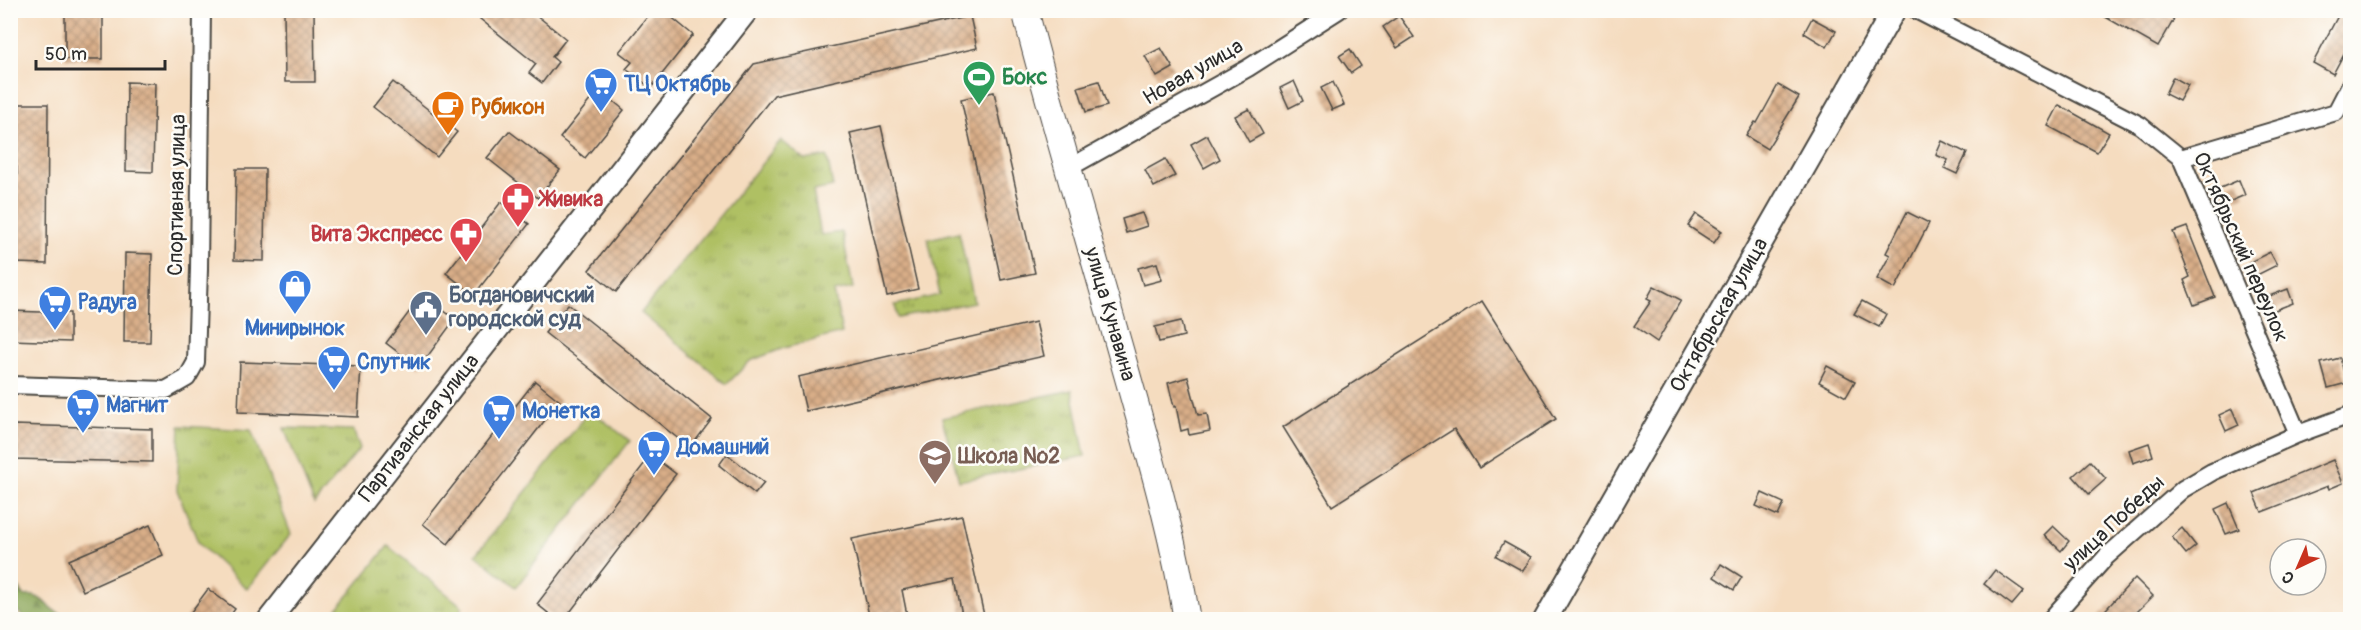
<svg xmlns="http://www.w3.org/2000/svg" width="2361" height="630" viewBox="0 0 2361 630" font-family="Pangolin,sans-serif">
<defs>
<pattern id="forest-firs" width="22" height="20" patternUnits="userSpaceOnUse" patternTransform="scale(1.5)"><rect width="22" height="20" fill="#8ba659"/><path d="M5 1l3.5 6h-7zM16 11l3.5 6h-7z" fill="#72874a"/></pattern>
<pattern id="park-tufts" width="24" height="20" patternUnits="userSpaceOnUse" patternTransform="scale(1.5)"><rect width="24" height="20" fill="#afc063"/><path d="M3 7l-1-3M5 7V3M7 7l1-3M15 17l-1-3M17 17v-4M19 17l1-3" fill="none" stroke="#8f9c52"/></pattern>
<pattern id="building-cross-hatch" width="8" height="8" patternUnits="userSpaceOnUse" patternTransform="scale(1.5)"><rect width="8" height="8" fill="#d9ae88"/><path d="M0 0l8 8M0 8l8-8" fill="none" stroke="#b08e6f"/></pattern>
</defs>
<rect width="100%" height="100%" fill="#fdfcf7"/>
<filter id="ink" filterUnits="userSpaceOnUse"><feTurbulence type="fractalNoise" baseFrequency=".0167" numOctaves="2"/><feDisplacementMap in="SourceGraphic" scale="12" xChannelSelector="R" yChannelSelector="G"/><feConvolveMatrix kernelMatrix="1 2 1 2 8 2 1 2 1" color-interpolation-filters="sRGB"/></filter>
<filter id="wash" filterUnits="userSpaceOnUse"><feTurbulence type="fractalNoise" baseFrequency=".008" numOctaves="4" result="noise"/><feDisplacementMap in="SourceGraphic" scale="24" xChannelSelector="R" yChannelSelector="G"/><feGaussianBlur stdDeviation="1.35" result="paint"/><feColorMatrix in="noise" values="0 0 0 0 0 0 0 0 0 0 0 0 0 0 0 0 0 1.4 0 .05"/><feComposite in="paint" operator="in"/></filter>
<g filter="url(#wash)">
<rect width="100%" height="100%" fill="#f5dcbf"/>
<!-- forest -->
<path fill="url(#forest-firs)" stroke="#5b6842" stroke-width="1.5" d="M11,586L19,588L25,596C39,593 45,604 55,611C60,614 63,613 67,619H24L18,611L13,612L11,617Z"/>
<!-- park -->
<g fill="url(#park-tufts)" stroke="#6d7647" stroke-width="1.5">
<path d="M781,140L805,160L827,156L833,187L813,191L821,235L842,232L853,288L834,292L842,333L784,348L750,361L727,384L641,313Z"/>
<path d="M959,232L974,302L898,318L895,305L940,295L928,239Z"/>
<path d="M1072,390L1085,456L959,481L942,418Z"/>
<path d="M590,410L630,441L516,587L476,555Z"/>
<path d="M180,426L251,430L291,534L247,589L199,544L177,490Z"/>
<path d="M284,428L353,430L360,448L314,504Z"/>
<path d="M388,546L463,607L453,619H329Z"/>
</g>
<g id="blocks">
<!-- building -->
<g fill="url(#building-cross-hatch)">
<rect x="65" y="10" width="38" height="49"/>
<path d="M284,10H314L315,82H285Z"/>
<path d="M469,10H530L566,39L552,57L558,62L542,83L529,73L536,64Z"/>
<path d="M653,10H663L693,35L651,88L626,69L632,62L619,52Z"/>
<path d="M2093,10H2159L2174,19L2158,47Z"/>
<path d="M2340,12L2350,17V42L2333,74L2313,63Z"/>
<path d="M970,16L977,48L774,95L616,292L589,270L754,64Z"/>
<path d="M1399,16L1414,37L1397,48L1383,27Z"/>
<path d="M1812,18L1836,31L1827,47L1804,33Z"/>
<path d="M1161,48L1173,68L1157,77L1145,56Z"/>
<path d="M1350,49L1361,66L1351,73L1339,56Z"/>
<path d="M2173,77L2188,85L2179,101L2165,94Z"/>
<path d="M1099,81L1107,106L1086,112L1078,87Z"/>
<path d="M1294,81L1303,101L1289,108L1280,88Z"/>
<path d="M127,82L155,83L153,172L126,171Z"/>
<path d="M393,82L457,132L437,157L373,107Z"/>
<path d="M1333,82L1344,105L1332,110L1321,88Z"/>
<path d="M1778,85L1799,97L1767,149L1746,136L1755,122L1757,123Z"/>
<path d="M599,89L624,110L585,158L560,138Z"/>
<path d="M994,92L1035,273L1001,280L961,99Z"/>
<path d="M18,104H48L47,264L16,263L17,246H12V196L17,197V167L13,168L14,117H18Z"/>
<path d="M2059,105L2109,133L2097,152L2048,126Z"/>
<path d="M1249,109L1263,134L1249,142L1235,116Z"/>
<path d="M881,126L918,289L887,296L850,133Z"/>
<path d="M509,131L560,170L538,198L487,158Z"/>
<path d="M1207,135L1220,159L1204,168L1191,144Z"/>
<path d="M1942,141L1967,153L1957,174L1944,168L1948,160L1936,155Z"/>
<path d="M1165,159L1175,176L1154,187L1145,170Z"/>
<path d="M236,169H265L264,261L234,260Z"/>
<path d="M2239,180L2245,195L2224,204L2218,189Z"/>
<path d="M501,202L529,224L474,295L446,273Z"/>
<path d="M1907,212L1929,223L1895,289L1877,279L1890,255L1886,253Z"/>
<path d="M1142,213L1147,226L1126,233L1122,219Z"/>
<path d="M1696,214L1722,231L1714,243L1688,226Z"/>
<path d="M2187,227L2215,297L2194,305L2184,280L2190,277L2173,232Z"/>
<path d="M2270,252L2277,265L2257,275L2250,262Z"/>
<path d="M125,253L152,254L150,342H124Z"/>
<path d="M1157,263L1162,280L1143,285L1138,268Z"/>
<path d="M1654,286L1681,300L1657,342L1634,326L1651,301L1647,299Z"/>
<path d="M2288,289L2293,303L2270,312L2264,298Z"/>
<path d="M422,295L455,319L419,368L386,343Z"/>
<path d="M1482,301L1556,419L1479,468L1454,429L1332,506L1283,427Z"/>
<path d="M1862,301L1886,314L1879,327L1854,314Z"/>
<path d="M568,304L712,419L690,448L545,333Z"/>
<path d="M10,311L70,313V342L10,340Z"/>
<path d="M1181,321L1184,336L1159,342L1155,327Z"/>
<path d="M1036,322L1044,356L806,411L798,377Z"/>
<path d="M2340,358L2347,383L2328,388L2321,363Z"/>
<path d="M240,362L361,366L358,417L238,412Z"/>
<path d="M1827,366L1855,381L1846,397L1819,382Z"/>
<path d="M1188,377L1198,415L1207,414L1210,431L1189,435L1188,429L1181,431L1176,406L1174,407L1168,383Z"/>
<path d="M535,381L560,401L448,544L423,524Z"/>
<path d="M2232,409L2239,425L2226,431L2219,415Z"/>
<path d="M13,425L152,429V462L12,459Z"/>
<path d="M2149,443L2153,456L2133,463L2129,450Z"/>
<path d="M727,454L764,483L755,494L719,465Z"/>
<path d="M651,455L676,474L564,620H557L537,604Z"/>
<path d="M2333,460L2343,483L2329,489L2328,486L2262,512L2254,493Z"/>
<path d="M2090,461L2106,479L2089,494L2073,476Z"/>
<path d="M1762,493L1784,503L1778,516L1756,506Z"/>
<path d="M2228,503L2239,529L2226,534L2215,509Z"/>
<path d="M962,516L985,620H963L955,579L902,590L908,620H870L852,539Z"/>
<path d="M150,525L163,555L83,591L69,560Z"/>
<path d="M2053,526L2069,541L2061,551L2044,535Z"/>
<path d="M2182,528L2196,546L2186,554L2172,537Z"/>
<path d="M1504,542L1531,557L1523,571L1496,556Z"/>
<path d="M1721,564L1742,577L1734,590L1714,577Z"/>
<path d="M1995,570L2024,591L2012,605L1984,584Z"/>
<path d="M2135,578L2153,596L2129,620H2096Z"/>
<path d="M208,589L235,609L227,620H185Z"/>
</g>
</g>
</g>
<g filter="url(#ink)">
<use href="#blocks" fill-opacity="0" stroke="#494641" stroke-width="1.5"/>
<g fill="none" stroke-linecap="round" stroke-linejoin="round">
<defs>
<g id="street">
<path d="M1916,10L2140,125L2181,158L2298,434"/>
<path d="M2181,158L2336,112L2350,85"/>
<path d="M1067,169L1248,68L1339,10"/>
<path d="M10,385L166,390L187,378L196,362L199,269L202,10"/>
<path d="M2050,620L2106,557L2183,489L2212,472L2298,434L2350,415"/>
</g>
<g id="secondary">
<path d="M269,620L747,10"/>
<path d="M1545,620L1894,10"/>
</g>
<path id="primary" d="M1025,10C1055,128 1090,243 1123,360C1147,446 1173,531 1187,620"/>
</defs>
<!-- street casing -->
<use href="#street" stroke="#494641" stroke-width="20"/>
<!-- secondary casing -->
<use href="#secondary" stroke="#494641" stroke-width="26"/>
<!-- primary casing -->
<use href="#primary" stroke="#494641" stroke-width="28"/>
<!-- street -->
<use href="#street" stroke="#fff" stroke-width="16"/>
<!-- secondary -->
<use href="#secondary" stroke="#fff" stroke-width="22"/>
<!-- primary -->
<use href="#primary" stroke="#fff" stroke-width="26"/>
</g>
</g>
<!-- icons -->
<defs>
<symbol id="stadium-pin" viewBox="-11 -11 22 30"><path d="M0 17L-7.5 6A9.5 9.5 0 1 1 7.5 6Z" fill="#2e9e5b" stroke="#fdfcf7"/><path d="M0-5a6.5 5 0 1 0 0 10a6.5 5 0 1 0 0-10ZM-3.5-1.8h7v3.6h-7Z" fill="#fff"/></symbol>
<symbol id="supermarket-pin" viewBox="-11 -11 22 30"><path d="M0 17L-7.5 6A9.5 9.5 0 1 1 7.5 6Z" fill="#3f7fe0" stroke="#fdfcf7"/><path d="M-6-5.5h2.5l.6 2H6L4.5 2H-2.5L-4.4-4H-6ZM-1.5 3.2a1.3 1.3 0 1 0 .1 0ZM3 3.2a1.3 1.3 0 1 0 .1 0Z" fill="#fff"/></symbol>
<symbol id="cafe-pin" viewBox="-11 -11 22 30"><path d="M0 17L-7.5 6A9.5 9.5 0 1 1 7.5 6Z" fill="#e8710a" stroke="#fdfcf7"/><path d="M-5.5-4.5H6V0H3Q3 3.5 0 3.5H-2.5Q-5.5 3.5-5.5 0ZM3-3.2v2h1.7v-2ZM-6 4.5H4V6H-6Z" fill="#fff"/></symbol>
<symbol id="pharmacy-pin" viewBox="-11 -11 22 30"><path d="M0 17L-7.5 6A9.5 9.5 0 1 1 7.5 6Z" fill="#e0444e" stroke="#fdfcf7"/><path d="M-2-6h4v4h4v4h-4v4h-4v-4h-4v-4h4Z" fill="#fff"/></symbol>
<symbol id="shop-pin" viewBox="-11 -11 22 30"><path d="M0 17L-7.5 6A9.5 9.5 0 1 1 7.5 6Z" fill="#3f7fe0" stroke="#fdfcf7"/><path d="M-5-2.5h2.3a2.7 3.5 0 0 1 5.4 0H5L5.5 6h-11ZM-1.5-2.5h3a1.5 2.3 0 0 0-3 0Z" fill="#fff"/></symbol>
<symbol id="civic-pin" viewBox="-11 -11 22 30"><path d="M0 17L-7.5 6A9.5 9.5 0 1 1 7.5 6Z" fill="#5c6f8a" stroke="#fdfcf7"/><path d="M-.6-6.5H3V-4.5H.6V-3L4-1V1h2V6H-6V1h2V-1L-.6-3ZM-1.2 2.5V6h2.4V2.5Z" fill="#fff"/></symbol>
<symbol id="school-pin" viewBox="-11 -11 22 30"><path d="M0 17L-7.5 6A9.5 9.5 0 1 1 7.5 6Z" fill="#8d6e63" stroke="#fdfcf7"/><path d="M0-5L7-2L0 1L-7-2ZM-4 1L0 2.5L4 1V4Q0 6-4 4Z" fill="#fff"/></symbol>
</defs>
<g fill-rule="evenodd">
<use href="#stadium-pin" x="960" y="58" width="38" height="52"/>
<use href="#supermarket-pin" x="582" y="65" width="38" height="52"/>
<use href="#cafe-pin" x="429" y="88" width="38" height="52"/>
<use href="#pharmacy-pin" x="499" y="180" width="38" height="52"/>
<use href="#pharmacy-pin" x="447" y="215" width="38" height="52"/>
<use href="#shop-pin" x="276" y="267" width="38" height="52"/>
<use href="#supermarket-pin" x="36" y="283" width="38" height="52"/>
<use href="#civic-pin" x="407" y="288" width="38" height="52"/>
<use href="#supermarket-pin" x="315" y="343" width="38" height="52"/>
<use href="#supermarket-pin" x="64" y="386" width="38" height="52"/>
<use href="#supermarket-pin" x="480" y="392" width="38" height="52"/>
<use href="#supermarket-pin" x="635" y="428" width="38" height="52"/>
<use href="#school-pin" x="916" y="437" width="38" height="52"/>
</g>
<g text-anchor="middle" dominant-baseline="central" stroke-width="5" stroke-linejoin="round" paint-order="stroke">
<!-- street labels -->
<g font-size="21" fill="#2b2b2b" stroke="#fdfcf7">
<text transform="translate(1193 72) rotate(-30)">Новая улица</text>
<text transform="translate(177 195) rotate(-89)">Спортивная улица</text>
<text transform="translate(2241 247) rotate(66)">Октябрьский переулок</text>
<text transform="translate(1110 314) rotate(74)">улица Кунавина</text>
<text transform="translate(1719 315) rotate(-60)">Октябрьская улица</text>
<text transform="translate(419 428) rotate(-52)">Партизанская улица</text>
<text transform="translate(2114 523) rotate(-43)">улица Победы</text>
</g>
<!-- leisure labels -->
<g font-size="21" font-weight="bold" fill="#27864d" stroke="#fdfcf7" text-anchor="start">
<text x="1002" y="77">Бокс</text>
</g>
<!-- shop labels -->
<g font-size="21" font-weight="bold" fill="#366cbe" stroke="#fdfcf7" text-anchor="start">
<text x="624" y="84">ТЦ Октябрь</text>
<text x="78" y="302">Радуга</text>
<text x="295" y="328" text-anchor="middle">Минирынок</text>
<text x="357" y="362">Спутник</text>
<text x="106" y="405">Магнит</text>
<text x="522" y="411">Монетка</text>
<text x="677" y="447">Домашний</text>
</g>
<!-- food labels -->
<g font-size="21" font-weight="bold" fill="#c56008" stroke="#fdfcf7" text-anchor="start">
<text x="471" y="107">Рубикон</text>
</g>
<!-- health labels -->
<g font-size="21" font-weight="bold" fill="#be3a42" stroke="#fdfcf7" text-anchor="start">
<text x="541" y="199">Живика</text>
<text x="443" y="234" text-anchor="end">Вита Экспресс</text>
</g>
<!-- service labels -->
<g font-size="21" font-weight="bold" fill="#4e5e75" stroke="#fdfcf7" text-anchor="start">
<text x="449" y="295">Богдановичский<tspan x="449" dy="24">городской суд</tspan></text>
</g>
<!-- education labels -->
<g font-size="21" font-weight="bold" fill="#785e54" stroke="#fdfcf7" text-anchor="start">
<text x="958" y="456">Школа №2</text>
</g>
</g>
<!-- margin -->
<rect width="2361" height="630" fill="none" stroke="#fdfcf7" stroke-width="36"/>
<!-- north arrow -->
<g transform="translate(2298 567) rotate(224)"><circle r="28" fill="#fdfcf7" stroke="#a9a8a5" stroke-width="1.5"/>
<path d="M0-4.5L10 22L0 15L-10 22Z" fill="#c8321e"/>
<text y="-9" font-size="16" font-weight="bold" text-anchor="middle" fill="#2b2b2b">С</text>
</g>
<!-- scale -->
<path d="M36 60v9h129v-9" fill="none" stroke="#2b2b2b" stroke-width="3"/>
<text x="45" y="60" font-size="18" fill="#2b2b2b" stroke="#fdfcf7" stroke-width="4.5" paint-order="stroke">50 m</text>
</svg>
